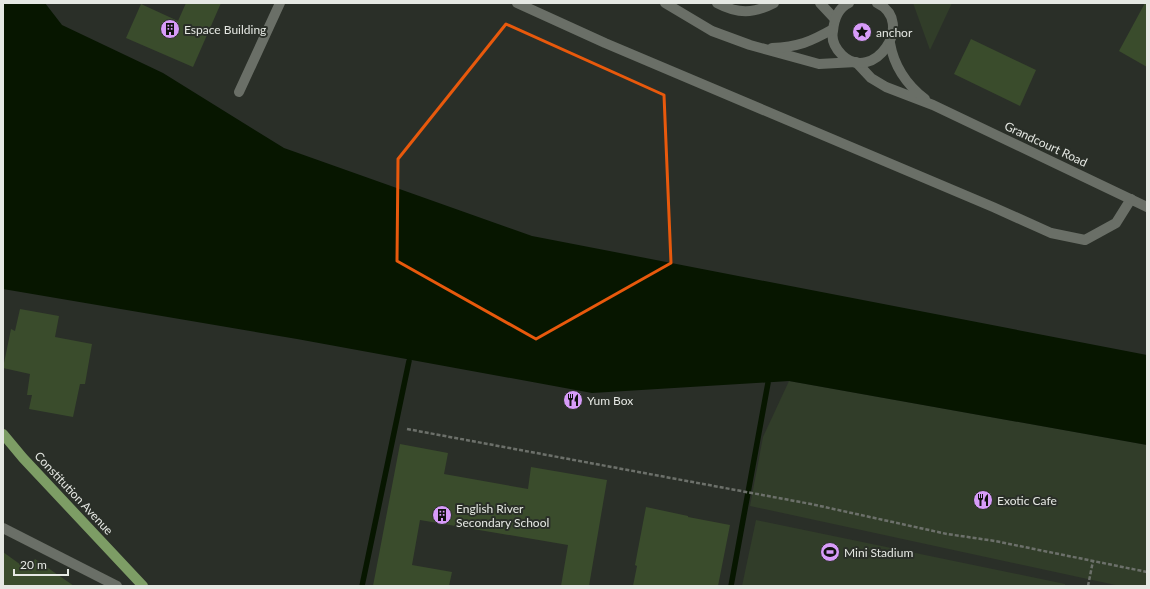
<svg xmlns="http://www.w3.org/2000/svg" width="1150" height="589" viewBox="0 0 1150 589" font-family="Lato,sans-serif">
<rect width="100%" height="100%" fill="#2a2f28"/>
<!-- green -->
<g fill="#313d29">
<path d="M913,3H952L930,50Z"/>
<path d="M789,381L1147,445V586H1120L750,506L763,437Z"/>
<path d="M756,520L1065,584V586H742Z"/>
</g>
<!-- water -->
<path fill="#071600" d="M3,3H45L62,25L163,73L284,148L532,236L1147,355V445L789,381L592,393L297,339L3,289Z"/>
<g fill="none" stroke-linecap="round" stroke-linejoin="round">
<!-- stream -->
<g stroke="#071600" stroke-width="5.5">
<path d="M362,586L409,361"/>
<path d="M731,586L768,383"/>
</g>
</g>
<!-- building -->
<g fill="#3a4c2c">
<path d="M186,3H221L193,67L126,38L141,4L178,21Z"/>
<path d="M1145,3H1147V67L1119,51Z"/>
<path d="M971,39L1036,70L1020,106L954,74Z"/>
<path d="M20,309L59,316L55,337L92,344L85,384H80L73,417L29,409L32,395H27L30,374L3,368L11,329L15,331Z"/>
<path d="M400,444L448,453L444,474L528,489L531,467L607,480L589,586H561L568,545L420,520L412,565L452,572L449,586H373Z"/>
<path d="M646,507L688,516V517L730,525L718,586H633L637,566L635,565Z"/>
<path d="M3,552L28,570L35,559L74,586H3Z"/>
</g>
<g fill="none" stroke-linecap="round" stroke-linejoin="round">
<!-- path -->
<g stroke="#6c706a" stroke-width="2.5" stroke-dasharray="4 2" stroke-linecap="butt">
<path d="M407,429L811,504L947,534L995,541L1147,572"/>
<path d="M1088,586L1093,561"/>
</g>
<!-- lane -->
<g stroke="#6a6f67" stroke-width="10">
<path d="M517,3L605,43L993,207L1051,233L1085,240L1116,223L1131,199"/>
<path d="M717,3C738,14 753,14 774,3"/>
<path d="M820,3L835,19"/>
<path d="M239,92L280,3"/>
</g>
<!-- street -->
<path stroke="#6a6f67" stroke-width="10" d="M3,528L117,586"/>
<!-- secondary -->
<g stroke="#6a6f67" stroke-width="10">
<path d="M665,3L712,31L750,45L819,64L856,62L871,78L886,87L933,105L1147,207"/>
<path d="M849,3C838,8 834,20 833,31C831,40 835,48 842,55C873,85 917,22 877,3"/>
<path d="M890,43C894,66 907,85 925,99"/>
<path d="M772,48C798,47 810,42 833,29"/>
</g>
<!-- primary -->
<path stroke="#7d9d65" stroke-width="10" d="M3,434L23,458L143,586"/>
</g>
<!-- marked area -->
<path fill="none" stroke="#e8590c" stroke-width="3" stroke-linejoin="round" d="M506,24L664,95L671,263L536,339L397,261L398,159Z"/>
<!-- icons -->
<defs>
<symbol id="building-disc" viewBox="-11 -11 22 22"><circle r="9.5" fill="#d79bf9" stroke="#2a2f28"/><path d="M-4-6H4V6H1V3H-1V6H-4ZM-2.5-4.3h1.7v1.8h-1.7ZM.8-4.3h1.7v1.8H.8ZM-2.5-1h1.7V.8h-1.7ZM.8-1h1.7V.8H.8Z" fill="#111"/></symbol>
<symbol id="sight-disc" viewBox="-11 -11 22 22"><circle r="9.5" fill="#d79bf9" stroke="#2a2f28"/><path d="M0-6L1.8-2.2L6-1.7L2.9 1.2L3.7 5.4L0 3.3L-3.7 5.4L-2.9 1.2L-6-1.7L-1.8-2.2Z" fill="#111"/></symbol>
<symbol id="restaurant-disc" viewBox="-11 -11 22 22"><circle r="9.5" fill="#d79bf9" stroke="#2a2f28"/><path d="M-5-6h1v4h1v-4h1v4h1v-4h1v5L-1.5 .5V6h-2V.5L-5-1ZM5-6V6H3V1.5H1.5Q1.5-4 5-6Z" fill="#111"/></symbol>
<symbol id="stadium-disc" viewBox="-11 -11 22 22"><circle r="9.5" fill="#d79bf9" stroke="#2a2f28"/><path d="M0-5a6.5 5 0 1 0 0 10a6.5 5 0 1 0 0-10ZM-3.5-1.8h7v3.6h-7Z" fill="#111"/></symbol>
</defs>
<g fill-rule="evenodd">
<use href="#building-disc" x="159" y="18" width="22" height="22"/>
<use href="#sight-disc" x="851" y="21" width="22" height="22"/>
<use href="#restaurant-disc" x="562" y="389" width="22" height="22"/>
<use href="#restaurant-disc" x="972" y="489" width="22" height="22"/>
<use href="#building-disc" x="431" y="504" width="22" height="22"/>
<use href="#stadium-disc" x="819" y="541" width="22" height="22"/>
</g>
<g text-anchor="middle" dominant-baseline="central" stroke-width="4" stroke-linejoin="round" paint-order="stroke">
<!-- poi labels -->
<g font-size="12" fill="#e5e8e3" stroke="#2a2f28" text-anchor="start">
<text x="184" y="29">Espace Building</text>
<text x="876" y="32">anchor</text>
<text x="587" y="400">Yum Box</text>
<text x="997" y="500">Exotic Cafe</text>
<text x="456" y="508">English River<tspan x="456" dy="14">Secondary School</tspan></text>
<text x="844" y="552">Mini Stadium</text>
</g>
<!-- street labels -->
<g font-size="12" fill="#e5e8e3" stroke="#2a2f28">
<text transform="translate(1046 144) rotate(25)">Grandcourt Road</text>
<text transform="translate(74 493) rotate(47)">Constitution Avenue</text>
</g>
</g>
<!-- border -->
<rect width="1150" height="589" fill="none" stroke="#e5e8e3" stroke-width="8"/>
<!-- scale -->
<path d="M14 569v6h54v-6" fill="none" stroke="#e5e8e3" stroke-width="2"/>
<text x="20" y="569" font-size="12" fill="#e5e8e3" stroke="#2a2f28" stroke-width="3" paint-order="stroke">20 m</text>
</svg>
